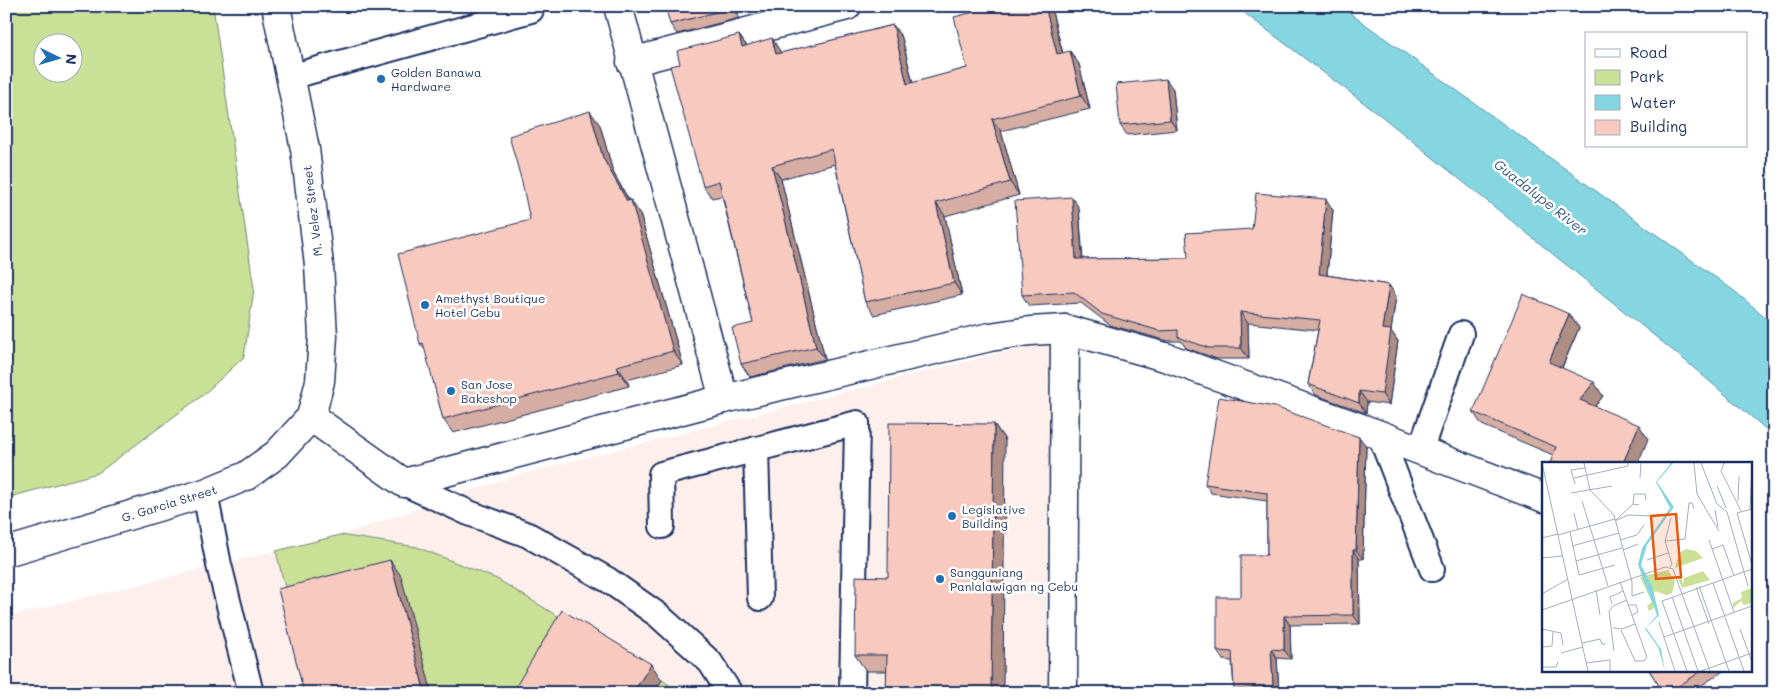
<svg xmlns="http://www.w3.org/2000/svg" width="1780" height="699" viewBox="0 0 1780 699" font-family="Mali,sans-serif">
<rect width="100%" height="100%" fill="#fff"/>
<filter id="ink" filterUnits="userSpaceOnUse"><feTurbulence type="fractalNoise" baseFrequency=".02" numOctaves="2"/><feDisplacementMap in="SourceGraphic" scale="10" xChannelSelector="R" yChannelSelector="G"/><feConvolveMatrix kernelMatrix="1 2 1 2 8 2 1 2 1" color-interpolation-filters="sRGB"/></filter>
<g filter="url(#ink)">
<!-- built -->
<path fill="#fdefec" d="M1058,338L1054,693H6V617L340,535L518,475Z"/>
<!-- green -->
<g fill="#c9e096" stroke="#72887a" fill-rule="evenodd">
<path d="M6,6H213L254,289L244,357L203,395L98,473L6,498ZM42,42H72V72H42Z"/>
<path d="M340,535L417,547L497,579L662,680L681,693H311L276,551Z"/>
</g>
<!-- water -->
<path fill="#86d6e1" stroke="#5b93ad" d="M1235,6H1340L1733,290L1774,324V436L1682,358L1380,115Z"/>
<g fill="none" stroke-linecap="round" stroke-linejoin="round">
<defs>
<g id="service">
<path d="M290,77L531,10"/>
<path d="M1380,435L1432,569"/>
<path d="M756,449L760,598"/>
<path d="M1420,451L1461,334"/>
<path d="M404,483L469,513L528,535L608,580L658,615L710,662L730,693"/>
<path d="M205,493L219,565L251,693"/>
<path d="M662,526L661,474L857,423L852,693"/>
</g>
<g id="minor">
<path d="M618,6L724,399"/>
<path d="M631,62L847,6"/>
<path d="M311,417L404,483L724,399L990,337L1030,331L1065,329L1165,357L1380,435L1544,498"/>
<path d="M1063,693L1065,329"/>
</g>
<path id="secondary" d="M6,552L205,493L246,476L277,454L311,417L320,381L323,336L319,265L305,149L276,6"/>
</defs>
<!-- service casing -->
<use href="#service" stroke="#1b2f5e" stroke-width="28"/>
<!-- minor casing -->
<use href="#minor" stroke="#1b2f5e" stroke-width="31"/>
<!-- secondary casing -->
<use href="#secondary" stroke="#1b2f5e" stroke-width="31"/>
<!-- service -->
<use href="#service" stroke="#fff" stroke-width="24"/>
<!-- minor -->
<use href="#minor" stroke="#fff" stroke-width="28"/>
<!-- secondary -->
<use href="#secondary" stroke="#fff" stroke-width="28"/>
</g>
<!-- wall -->
<g fill="#d5ada3" stroke="#1b2f5e">
<path d="M736,6L739,18L677,34L670,24Z"/>
<path d="M1051,8L1063,53L1079,64L1090,109L1001,131L1019,195L945,216L962,295L874,315L865,302L835,164L781,179L825,359L750,377L741,364L753,323L722,196L712,198L703,186L680,64L739,35L746,45L780,51L781,53L893,25L902,38L913,83L967,68Z"/>
<path d="M1173,89L1177,130L1127,135L1120,125Z"/>
<path d="M600,125L613,172L629,200L640,214L683,365L627,380L629,386L453,433L443,419L426,351L420,344L530,220Z"/>
<path d="M1079,208L1083,259L1188,258L1252,229L1333,210L1327,275L1389,285L1396,296L1391,331L1398,341L1389,405L1367,402L1366,413L1316,395L1308,384L1318,330L1248,323L1249,359H1217L1186,348L1181,341H1168L1110,325L1081,303L1029,306L1022,295Z"/>
<path d="M1569,314L1579,328L1562,368L1603,396L1595,406L1648,439L1553,455L1482,425L1473,412Z"/>
<path d="M994,424L1005,440L886,671H866L855,655L888,577Z"/>
<path d="M1359,437L1366,446L1363,559H1359L1360,624L1290,625L1291,659L1277,658L1279,693H1237L1234,689L1232,661L1223,660L1217,651L1241,597L1267,555V501L1211,493L1205,484Z"/>
<path d="M1649,670H1725L1690,693H1664Z"/>
</g>
<!-- shaded-wall -->
<g fill="#ae8d85" stroke="#1b2f5e">
<path d="M732,6H736L739,18L732,8Z"/>
<path d="M1045,6H1050L1051,8L1066,67L1057,54Z"/>
<path d="M893,25L902,38L916,97L907,84Z"/>
<path d="M739,35L748,48L742,47Z"/>
<path d="M772,38L780,51L785,67L776,54Z"/>
<path d="M1070,51L1079,64L1090,109L1081,96Z"/>
<path d="M1166,79L1173,89L1177,130L1170,120Z"/>
<path d="M590,111L600,125L613,172L633,208L631,200L640,214L683,365L673,351L627,201L603,158Z"/>
<path d="M992,119L1001,131L1019,195L1010,182Z"/>
<path d="M772,166L781,179L825,359L816,347Z"/>
<path d="M1072,197L1079,208L1083,270L1076,259Z"/>
<path d="M1326,199L1333,210L1326,285L1319,274Z"/>
<path d="M936,203L945,216L962,295L954,283Z"/>
<path d="M1389,285L1396,296L1391,331L1398,341L1389,405L1382,394V329Z"/>
<path d="M1240,312L1248,323L1249,359L1241,348Z"/>
<path d="M1569,314L1579,328L1558,376L1549,362Z"/>
<path d="M617,366L627,380L629,386L619,372Z"/>
<path d="M1594,382L1603,396L1590,413L1580,400Z"/>
<path d="M1359,391L1367,402L1366,413L1359,403Z"/>
<path d="M994,424L1005,440L1003,693H991Z"/>
<path d="M1639,425L1648,439L1638,463H1623Z"/>
<path d="M1359,437L1366,446L1363,559L1356,550Z"/>
<path d="M1353,550L1359,559L1360,624L1353,615Z"/>
<path d="M390,560L401,576L432,693H425Z"/>
<path d="M1284,616L1290,625L1291,659L1284,650Z"/>
<path d="M1271,649L1277,658L1279,693H1277L1273,686Z"/>
<path d="M651,664L662,680L654,693H633Z"/>
</g>
<!-- building -->
<g fill="#f8c9be" stroke="#1b2f5e">
<path d="M665,6H732V8L670,24Z"/>
<path d="M998,6H1045L1057,54L1070,51L1081,96L992,119L1010,182L936,203L954,283L865,302L832,149L772,166L816,347L741,364L732,328L753,323L719,181L703,186L670,66L680,64L677,51L739,35L742,47L772,38L776,54L893,25L907,84L967,68L954,17Z"/>
<path d="M1166,79L1170,120L1120,125L1116,84Z"/>
<path d="M590,111L603,158L627,201L631,200L673,351L617,366L619,372L443,419L423,343L420,344L398,254L530,220L522,182L509,136Z"/>
<path d="M1256,193L1326,199L1319,274L1389,285L1382,329L1391,330L1382,394L1359,391V403L1308,384L1320,320L1240,312L1241,348H1209L1178,337V330L1160,331L1102,314L1074,292L1022,295L1015,201L1072,197L1076,259L1188,258L1186,233L1252,229Z"/>
<path d="M1523,294L1569,314L1549,362L1594,382L1580,400L1639,425L1623,463H1550L1556,447L1473,412Z"/>
<path d="M1219,397L1275,407L1359,437L1356,550H1353V615L1284,616V650L1271,649L1273,686L1234,689L1232,652L1217,651V597H1241V555H1267V493L1205,484Z"/>
<path d="M889,423L994,424L991,693H886L887,655H855L856,576L888,577Z"/>
<path d="M390,560L425,693H304L278,589Z"/>
<path d="M562,610L651,664L633,693H512Z"/>
<path d="M1649,670H1703L1668,693H1664Z"/>
</g>
</g>
<!-- markers -->
<g fill="#1f6fb2" stroke="#fff" stroke-width="2">
<circle cx="381" cy="79" r="5"/>
<circle cx="425" cy="305" r="5"/>
<circle cx="451" cy="391" r="5"/>
<circle cx="952" cy="516" r="5"/>
<circle cx="940" cy="579" r="5"/>
</g>
<g text-anchor="middle" dominant-baseline="central" stroke-width="5" stroke-linejoin="round" paint-order="stroke">
<!-- poi labels -->
<g font-size="12" fill="#1b2f5e" stroke="#fff" text-anchor="start">
<text x="391" y="72">Golden Banawa<tspan x="391" dy="14">Hardware</tspan></text>
<text x="435" y="298">Amethyst Boutique<tspan x="435" dy="14">Hotel Cebu</tspan></text>
<text x="461" y="384">San Jose<tspan x="461" dy="14">Bakeshop</tspan></text>
<text x="962" y="509">Legislative<tspan x="962" dy="14">Building</tspan></text>
<text x="950" y="572">Sangguniang<tspan x="950" dy="14">Panlalawigan ng Cebu</tspan></text>
</g>
<!-- street labels -->
<g font-size="12" fill="#1b2f5e" stroke="#fff">
<text transform="translate(312 211) rotate(-97)">M. Velez Street</text>
<text transform="translate(169 503) rotate(-17)">G. Garcia Street</text>
</g>
<!-- water labels -->
<g font-size="14" font-style="italic" fill="#36597f" stroke="#fff">
<text transform="translate(1541 197) rotate(38)">Guadalupe River</text>
</g>
</g>
<!-- overview -->
<g transform="translate(1542 462)">
<rect width="210" height="210" fill="#fff"/>
<path d="M144,87L154,89L161,96L133,106L137,91ZM126,108L133,119L130,131L124,133L113,129L110,136L112,146L107,149L105,144L110,140L98,115ZM161,109L168,118L140,126L136,116L139,115L141,122L142,116ZM210,126V141L202,143L199,139L191,146V141L200,136L199,130Z" fill="#c9e096"/>
<path d="M129,1H131L115,20L132,45L105,83L99,103L110,124L117,153L104,166L119,187L123,209L116,185L103,167L115,153L96,103L100,86L128,46L114,20Z" fill="#86d6e1"/>
<path fill="none" stroke="#a4acbf" stroke-width="1" d="M0,1L46,209M42,1L48,28L72,53L90,120V134L102,130M152,1L155,32L177,69M159,1L175,42L185,50L206,124M182,1L179,9L199,49M32,16L86,4V1M98,16L99,1M33,22L29,8L43,6M175,24L184,46M29,31L70,24M40,39L66,124M196,39L197,14M97,43L91,42L92,32H103L104,38M208,47L210,5M210,47L195,51L210,103M173,48L176,65M32,51L36,68M74,58L91,42M73,59L86,53L110,54M28,70L37,113L73,103M16,73L73,57M0,76L16,72M78,78L95,73L102,63M167,78L192,150M123,79L143,77L147,41H150L152,46M30,84L77,71M170,87L181,83L192,114M81,88L96,82M0,96L20,94M105,98L126,91M34,99L80,86M128,105L130,102L123,79L129,56M78,120L105,195L102,199H93L79,168M171,121L202,209M157,124L187,209M154,125L167,162M54,128L58,153M0,132L26,117M130,135L156,209M70,142L68,135L81,129M86,143H94L96,150L90,153M0,148L123,105L131,107L140,132L210,107M117,160L133,209M71,166L80,167L93,162M0,167L19,171L21,183M198,167L210,200M122,175L210,144M40,181L58,177L60,182H63M0,185L10,184L11,170M72,189L67,149L71,144L85,138M19,191L41,185M44,201L68,198V209M0,205H14L16,200M145,209L120,139L140,132L168,209M159,209L210,191"/>
<path fill="#e8590c" fill-opacity="0.15" stroke="#e8590c" stroke-width="2.5" d="M134,52L139,115L114,117L109,54Z"/>
<rect width="210" height="210" fill="none" stroke="#1b2f5e" stroke-width="2.5"/>
</g>
<!-- margin -->
<rect width="1780" height="699" fill="none" stroke="#fff" stroke-width="25"/>
<rect x="12" y="12" width="1755" height="674" fill="none" stroke="#1b2f5e" stroke-width="2" filter="url(#ink)"/>
<!-- legend -->
<rect x="1585" y="32" width="162" height="115" fill="#ffffff" stroke="#a4acbf"/>
<rect x="1595" y="49" width="25" height="8" fill="#ffffff" stroke="#a4acbf"/>
<text x="1630" y="58" font-size="15" fill="#1b2f5e">Road</text>
<rect x="1595" y="70" width="25" height="15" fill="#c9e096" stroke="#a4acbf"/>
<text x="1630" y="82" font-size="15" fill="#1b2f5e">Park</text>
<rect x="1595" y="95" width="25" height="15" fill="#86d6e1" stroke="#a4acbf"/>
<text x="1630" y="108" font-size="15" fill="#1b2f5e">Water</text>
<rect x="1595" y="120" width="25" height="15" fill="#f8c9be" stroke="#a4acbf"/>
<text x="1630" y="132" font-size="15" fill="#1b2f5e">Building</text>
<!-- north arrow -->
<g transform="translate(58 58) rotate(95)"><circle r="24" fill="#ffffff" stroke="#a4acbf"/>
<path d="M0-4L9 19L0 12L-9 19Z" fill="#1f6fb2"/>
<text y="-8" font-size="14" font-weight="bold" text-anchor="middle" fill="#1b2f5e">N</text>
</g>
</svg>
